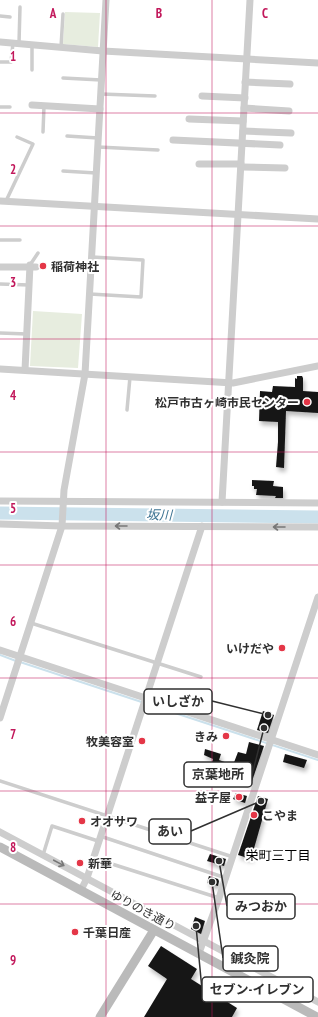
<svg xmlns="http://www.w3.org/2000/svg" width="318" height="1017" viewBox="0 0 318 1017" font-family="'PT Sans Narrow','Noto Sans JP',sans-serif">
<defs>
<filter id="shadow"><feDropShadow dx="2" dy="4" stdDeviation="2" flood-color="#0004"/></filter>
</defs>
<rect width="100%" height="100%" fill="#fff"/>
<!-- green -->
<g fill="#e7eddf">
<path d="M65,12L100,13L98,47L63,44Z"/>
<path d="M33,311L82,314L78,368L30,366Z"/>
</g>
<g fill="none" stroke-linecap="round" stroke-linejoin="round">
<!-- stream -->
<g stroke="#cbe1ec" stroke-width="2">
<path d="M0,655L16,661"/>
<path d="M20,662L318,760"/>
</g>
<!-- river -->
<path stroke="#cbe1ec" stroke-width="13" d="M0,513L318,517"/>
</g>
<!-- building -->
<g fill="#171717" filter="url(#shadow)">
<path d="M297,376H302L303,378V391L318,392V413L286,411L284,468L276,467L278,442V422L259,421L260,391L272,392L273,386L295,387V378L297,379Z"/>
<path d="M252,480L274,481L273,486L283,487V498H275L276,496L256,495L257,489H254V486H252Z"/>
<path d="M263,711L274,715L268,733L257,730Z"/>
<path d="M249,742L264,746L251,784L210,770L213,759L204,755L205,749L221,754L219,760L233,765L238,752L246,754Z"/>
<path d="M285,754L307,760L304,768L283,762Z"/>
<path d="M236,793L247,796L245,803L233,799Z"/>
<path d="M258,796L268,799L251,859L238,855Z"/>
<path d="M210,854L226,859L224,866L207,861Z"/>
<path d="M209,876L218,879L219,881L218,886L207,883Z"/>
<path d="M195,917L205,921L201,934L191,929Z"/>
<path d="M161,946L197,969L191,979L237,1008L232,1017H144L167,979L148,966Z"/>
</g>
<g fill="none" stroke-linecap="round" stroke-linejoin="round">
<!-- lane -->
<g stroke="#cdcdcd" stroke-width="3.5">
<path d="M0,16L10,17"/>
<path d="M19,43L20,7"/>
<path d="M61,47L63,14"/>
<path d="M0,62H11L13,43"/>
<path d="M32,70V44"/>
<path d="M63,78L101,80"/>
<path d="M101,94L155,96"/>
<path d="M0,107H10"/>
<path d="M43,132L44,106"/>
<path d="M67,136L98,138"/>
<path d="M98,147L158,150"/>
<path d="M63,171L96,173"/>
<path d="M6,201L33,144L17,137"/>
<path d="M0,240H20"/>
<path d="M30,265L38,253"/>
<path d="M0,284L29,285"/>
<path d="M90,294L141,297L143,260L92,257"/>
<path d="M0,333L27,334"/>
<path d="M127,410L130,377"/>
<path d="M31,623L201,677"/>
<path d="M0,781L233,857"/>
<path d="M100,836L226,878"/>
<path d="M43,855L52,826L98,841"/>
<path d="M93,858L219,898"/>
</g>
<!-- street -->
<g stroke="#cdcdcd" stroke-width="7">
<path d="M0,42L103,51L318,63"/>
<path d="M245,82L290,84"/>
<path d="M202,96L245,98"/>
<path d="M32,105L100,109"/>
<path d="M244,108L289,111"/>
<path d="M189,119L243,121"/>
<path d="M243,131L291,133"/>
<path d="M173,140L280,145"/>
<path d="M199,164H241"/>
<path d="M241,167L285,168"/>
<path d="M0,201L318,219"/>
<path d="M0,267H36"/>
<path d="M0,369L233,383L318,366"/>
<path d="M25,370L30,265"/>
<path d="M0,501L318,503"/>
<path d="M222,502L250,0"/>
<path d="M0,524L62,526L318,527"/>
<path d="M0,650L318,755"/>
<path d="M0,718L62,526L64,490L85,374L106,0"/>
<path d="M0,832L318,1002"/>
<path d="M81,890L87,878L202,526"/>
<path d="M199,953L219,898L318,597"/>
</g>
<!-- secondary -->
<g stroke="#bababa" stroke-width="9">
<path d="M0,847L317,1017"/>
<path d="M100,1017L154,930"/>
</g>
</g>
<!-- one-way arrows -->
<defs><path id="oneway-shaft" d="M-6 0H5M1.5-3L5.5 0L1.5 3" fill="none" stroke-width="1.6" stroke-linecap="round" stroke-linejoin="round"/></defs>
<g stroke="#777">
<use href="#oneway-shaft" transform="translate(121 526) rotate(-180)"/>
<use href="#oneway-shaft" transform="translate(279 527) rotate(-180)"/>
<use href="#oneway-shaft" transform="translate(59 863) rotate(28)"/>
</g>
<!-- grid -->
<path fill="none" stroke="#c2185b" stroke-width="1" stroke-opacity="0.55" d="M106,0V1017M212,0V1017M0,113H318M0,226H318M0,339H318M0,452H318M0,565H318M0,678H318M0,791H318M0,904H318"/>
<!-- markers -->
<g fill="#e43647" stroke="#fff" stroke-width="1.5">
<circle cx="43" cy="266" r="4"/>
<circle cx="307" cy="402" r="4"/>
<circle cx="282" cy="648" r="4"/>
<circle cx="226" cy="736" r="4"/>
<circle cx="142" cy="741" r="4"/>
<circle cx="239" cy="797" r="4"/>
<circle cx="254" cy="815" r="4"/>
<circle cx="82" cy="821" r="4"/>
<circle cx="80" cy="863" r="4"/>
<circle cx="75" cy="932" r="4"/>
</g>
<g text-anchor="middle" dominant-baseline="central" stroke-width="4" stroke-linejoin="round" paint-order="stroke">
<!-- poi labels -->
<g font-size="12" font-weight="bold" fill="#303030" stroke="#fff" text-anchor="start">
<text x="51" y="266">稲荷神社</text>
<text x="299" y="402" text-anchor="end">松戸市古ヶ崎市民センター</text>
<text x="274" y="648" text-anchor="end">いけだや</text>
<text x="218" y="736" text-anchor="end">きみ</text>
<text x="134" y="741" text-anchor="end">牧美容室</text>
<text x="231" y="797" text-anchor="end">益子屋</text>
<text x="262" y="815">こやま</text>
<text x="90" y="821">オオサワ</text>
<text x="88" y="863">新華</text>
<text x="83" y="932">千葉日産</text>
</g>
<!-- street labels -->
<g font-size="12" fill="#303030" stroke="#fff">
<text transform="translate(143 910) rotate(28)">ゆりのき通り</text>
</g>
<!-- water labels -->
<g font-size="13" font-style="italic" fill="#3e7493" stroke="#fff">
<text transform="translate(159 515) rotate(1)">坂川</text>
</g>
<!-- neighbourhood labels -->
<g font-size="13" fill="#000" stroke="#fff">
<text x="278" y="855">栄町三丁目</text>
</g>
</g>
<g font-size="13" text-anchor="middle" font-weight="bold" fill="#c2185b" stroke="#fff" stroke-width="4" stroke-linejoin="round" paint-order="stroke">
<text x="53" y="18">A</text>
<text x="159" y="18">B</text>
<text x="265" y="18">C</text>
<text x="13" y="61">1</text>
<text x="13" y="174">2</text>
<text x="13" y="287">3</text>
<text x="13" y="400">4</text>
<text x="13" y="513">5</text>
<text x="13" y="626">6</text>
<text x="13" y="739">7</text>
<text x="13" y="852">8</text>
<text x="13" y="965">9</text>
</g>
<!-- callouts -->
<path fill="none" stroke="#303030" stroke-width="1.5" d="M268 715L212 701M264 728L252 775M261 801L191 831M219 861L227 906M212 882L223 958M196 926L202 990"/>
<g fill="#303030" stroke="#fff" stroke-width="1.5">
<circle cx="268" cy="715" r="4"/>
<circle cx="264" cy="728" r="4"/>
<circle cx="261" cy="801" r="4"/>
<circle cx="219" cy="861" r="4"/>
<circle cx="212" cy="882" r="4"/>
<circle cx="196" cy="926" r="4"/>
</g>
<g fill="#fff" stroke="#303030" stroke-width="1.5">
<rect x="144" y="689" width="68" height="25" rx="4"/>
<rect x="184" y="762" width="68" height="25" rx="4"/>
<rect x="149" y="819" width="42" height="25" rx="4"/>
<rect x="227" y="894" width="68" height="25" rx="4"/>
<rect x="223" y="946" width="55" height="25" rx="4"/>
<rect x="202" y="977" width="111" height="25" rx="4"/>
</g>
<g font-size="13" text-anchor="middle" font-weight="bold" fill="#303030">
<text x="178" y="706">いしざか</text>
<text x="218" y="779">京葉地所</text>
<text x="170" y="836">あい</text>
<text x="261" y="911">みつおか</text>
<text x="250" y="963">鍼灸院</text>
<text x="257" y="994">セブン-イレブン</text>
</g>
</svg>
